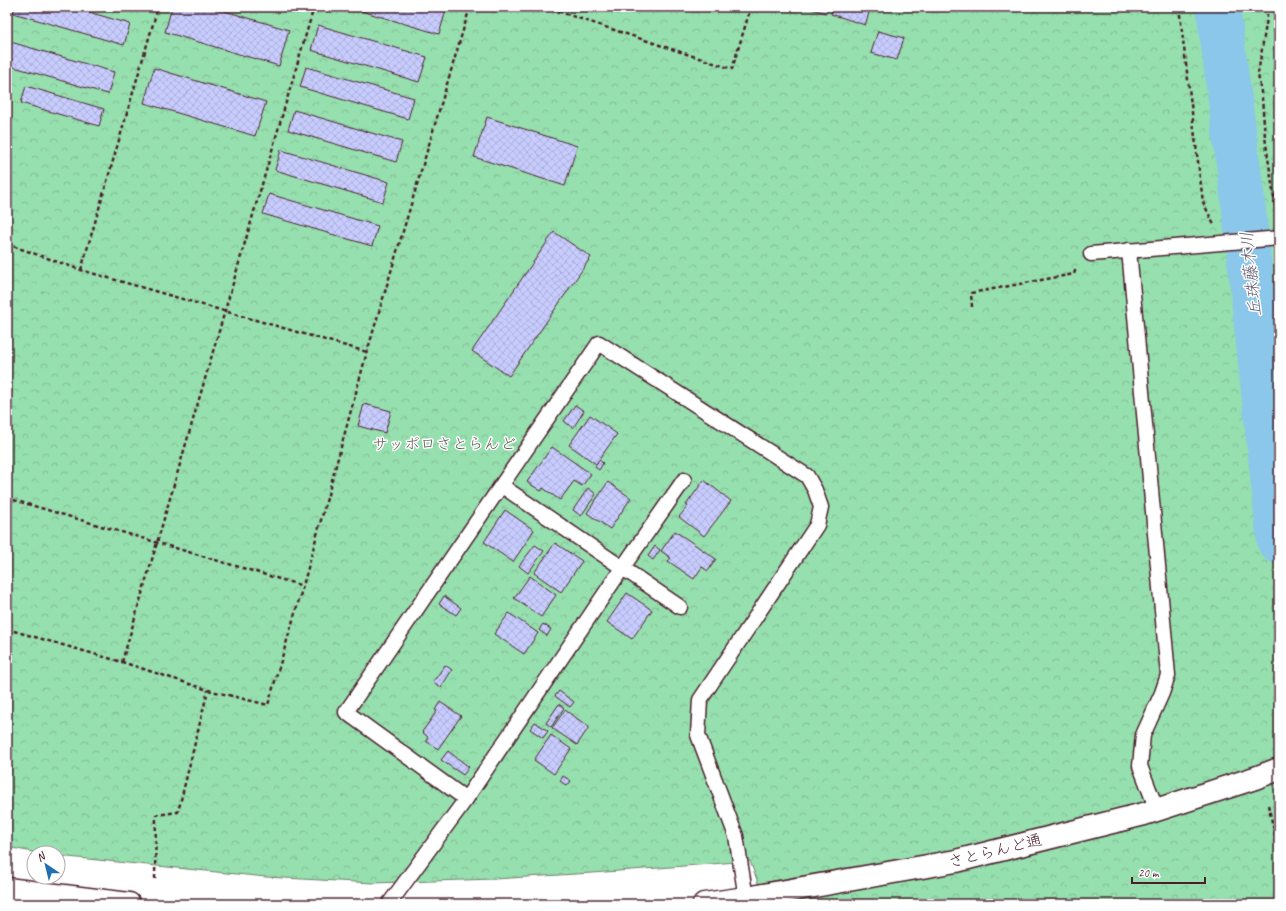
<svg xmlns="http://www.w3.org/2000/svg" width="1286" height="911" viewBox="0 0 1286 911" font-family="Caveat,'Klee One',sans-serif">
<defs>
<pattern id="forest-crowns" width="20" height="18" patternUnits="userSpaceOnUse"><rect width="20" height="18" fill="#96dfae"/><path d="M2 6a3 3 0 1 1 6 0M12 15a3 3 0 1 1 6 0" fill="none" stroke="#83bf96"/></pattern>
<pattern id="building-cross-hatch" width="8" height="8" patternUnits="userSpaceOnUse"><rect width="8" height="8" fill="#c7ccfe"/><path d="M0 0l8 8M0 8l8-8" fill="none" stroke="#acafda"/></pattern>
</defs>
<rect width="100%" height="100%" fill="#fff"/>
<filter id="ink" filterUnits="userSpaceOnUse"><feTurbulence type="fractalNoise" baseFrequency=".025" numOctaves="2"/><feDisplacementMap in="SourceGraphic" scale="8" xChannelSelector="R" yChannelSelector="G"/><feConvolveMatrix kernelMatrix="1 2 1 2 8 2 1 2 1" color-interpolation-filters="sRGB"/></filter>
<g filter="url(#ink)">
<!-- forest -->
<path fill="url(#forest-crowns)" stroke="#707f6c" d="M7,7H1279V904H766L750,861L592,873L494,879L373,883L266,877L58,856V853H38L7,847Z"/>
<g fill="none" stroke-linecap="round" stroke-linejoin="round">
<!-- river -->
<path stroke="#8ac7ea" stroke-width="44" d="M1218,7L1243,201L1279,542"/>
</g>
<!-- building -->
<g fill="url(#building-cross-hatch)" stroke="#4a1f2b">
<path d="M15,7H71L130,24L124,45L13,13Z"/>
<path d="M172,7H211L289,30L279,66L165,32Z"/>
<path d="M348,7H447L439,34Z"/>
<path d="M805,7H828L826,13Z"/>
<path d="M833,7H871L865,25L831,14Z"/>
<path d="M318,25L427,57L419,82L311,50Z"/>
<path d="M878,31L904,38L897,60L871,53Z"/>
<path d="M7,41L114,72L108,94L7,65Z"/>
<path d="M306,67L414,98L408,119L300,87Z"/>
<path d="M154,68L266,102L255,136L144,103Z"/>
<path d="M26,86L104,109L99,126L21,103Z"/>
<path d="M294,110L402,142L396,162L288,130Z"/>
<path d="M487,117L577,146L565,186L474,157Z"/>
<path d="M281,150L389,182L383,202L275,170Z"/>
<path d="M269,194L378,226L372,246L263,214Z"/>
<path d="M554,232L591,257L509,376L472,351Z"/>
<path d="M364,404L391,411L385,433L358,426Z"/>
<path d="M575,405L584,411L573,428L564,421Z"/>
<path d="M590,415L617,434L596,464L569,445Z"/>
<path d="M552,447L591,474L582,486L574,481L560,500L543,488L541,491L527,482Z"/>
<path d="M599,460L603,463L599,470L595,467Z"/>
<path d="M704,480L731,501L704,536L679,517L688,506L686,505Z"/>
<path d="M608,482L631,498L610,529L587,513Z"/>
<path d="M588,488L596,494L581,516L573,510Z"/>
<path d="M505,510L534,530L513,562L484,542Z"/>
<path d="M675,531L716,559L708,571L702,567L694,579L668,561L671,558L661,551Z"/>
<path d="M555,543L582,561L561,592L534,573Z"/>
<path d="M535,545L544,551L528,573L519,566Z"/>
<path d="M655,546L660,550L653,560L648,556Z"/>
<path d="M530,576L556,595L541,617L514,598Z"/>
<path d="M627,593L652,610L632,639L607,622Z"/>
<path d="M444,596L461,608L456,615L439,604Z"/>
<path d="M509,613L538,633L524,654L494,634Z"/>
<path d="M543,624L551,629L547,636L539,630Z"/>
<path d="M445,665L452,670L441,687L433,682Z"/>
<path d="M559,691L574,702L570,707L555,696Z"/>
<path d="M440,702L461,716L438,749L426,741L428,737L422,732L437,711L435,710Z"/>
<path d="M559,704L564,708L551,727L546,723Z"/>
<path d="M565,710L589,727L577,745L552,728Z"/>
<path d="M535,722L548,731L543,738L530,729Z"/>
<path d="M551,735L571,749L554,774L534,760Z"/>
<path d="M448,751L469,767L463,775L441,760Z"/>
<path d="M563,776L571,781L567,786L560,781Z"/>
</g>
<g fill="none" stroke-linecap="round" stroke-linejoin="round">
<defs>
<g id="lane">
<path d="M1129,250L1168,675L1162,693L1143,735L1140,766L1157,810"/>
<path d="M1091,254L1279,238"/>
<path d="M502,486L680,607"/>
<path d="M466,799L346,712L599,343L807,476L815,490L821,507L817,525L700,700L698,735L736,836L746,898"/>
<path d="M389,904L466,799L623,567L684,480"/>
</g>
<g id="secondary">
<path d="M7,889L129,904"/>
<path d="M704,904L746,898L956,861L1144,814L1255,778L1279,769"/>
</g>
</defs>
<!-- lane casing -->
<use href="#lane" stroke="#4a1f2b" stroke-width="17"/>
<!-- secondary casing -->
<use href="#secondary" stroke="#4a1f2b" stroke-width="25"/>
<!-- path -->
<g stroke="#4a1f2b" stroke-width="2.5" stroke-dasharray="4 3" stroke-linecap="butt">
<path d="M545,7L732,69L751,7"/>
<path d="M1179,7L1203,202L1214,225"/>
<path d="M1267,7V18L1258,74L1262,98L1265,137L1277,218"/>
<path d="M7,9V7"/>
<path d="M7,244L81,270L367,352"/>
<path d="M81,270L158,7"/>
<path d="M972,307L971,293L1074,274L1076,268"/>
<path d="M7,498L303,586"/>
<path d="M7,629L122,662L208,690L268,705L303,586L367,352L470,7"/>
<path d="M122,662L314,7"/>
<path d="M1268,805L1279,851"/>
<path d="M155,879L156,815L178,812L208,690"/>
</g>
<!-- lane -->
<use href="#lane" stroke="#fff" stroke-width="14"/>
<!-- secondary -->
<use href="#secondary" stroke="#fff" stroke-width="22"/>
</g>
</g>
<g text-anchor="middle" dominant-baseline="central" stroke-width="3" stroke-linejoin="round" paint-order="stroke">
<!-- park labels -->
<g font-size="16" fill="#615952" stroke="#fff">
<text x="444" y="444">サッポロさとらんど</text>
</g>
<!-- street labels -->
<g font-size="16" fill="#4a1f2b" stroke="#fff">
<text transform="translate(995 851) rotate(-14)">さとらんど通</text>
</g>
<!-- water labels -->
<g font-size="17" font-style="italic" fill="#605a6e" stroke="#fff">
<text transform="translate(1251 274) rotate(-96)">丘珠藤木川</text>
</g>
</g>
<!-- margin -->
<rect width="1286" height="911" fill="none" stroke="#fff" stroke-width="24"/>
<rect x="12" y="12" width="1262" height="887" fill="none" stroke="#4a1f2b" stroke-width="1.5" filter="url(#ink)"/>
<!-- north arrow -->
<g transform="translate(46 865) rotate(325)"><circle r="19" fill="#ffffff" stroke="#b7a5aa"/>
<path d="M0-3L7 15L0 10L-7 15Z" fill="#1f6fb2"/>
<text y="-6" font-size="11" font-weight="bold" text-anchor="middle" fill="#4a1f2b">N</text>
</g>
<!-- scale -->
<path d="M1132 877v6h73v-6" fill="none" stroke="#4a1f2b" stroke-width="2"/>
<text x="1138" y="877" font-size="12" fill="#4a1f2b" stroke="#ffffff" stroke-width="3" paint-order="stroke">20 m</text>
</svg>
